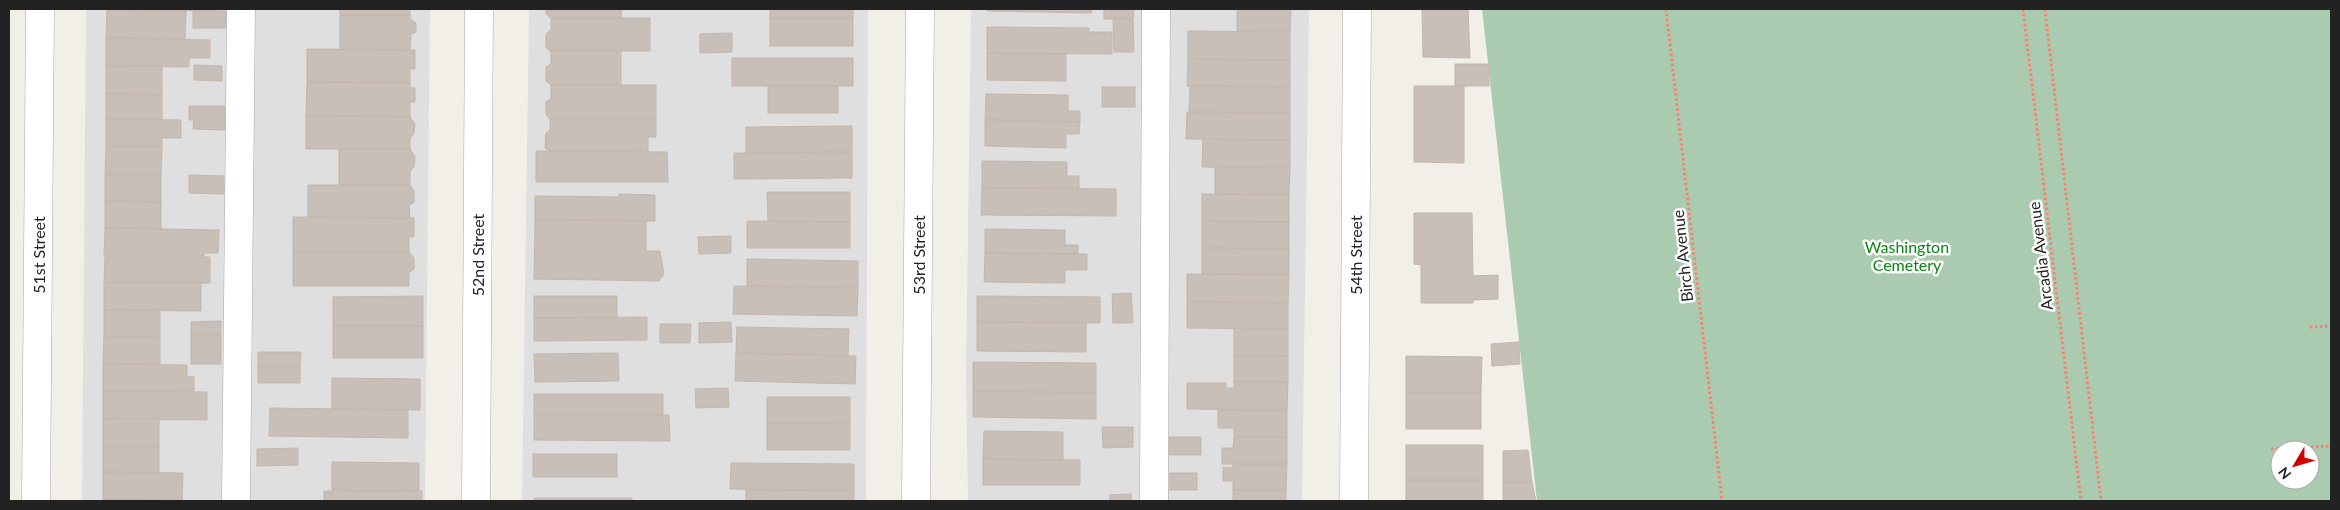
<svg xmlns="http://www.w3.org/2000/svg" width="2340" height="510" viewBox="0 0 2340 510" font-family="Lato,sans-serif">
<rect width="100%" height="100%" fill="#f2efe9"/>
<!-- residential -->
<g fill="#e0dfdf">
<path d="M86,9H430L425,501H82Z"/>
<path d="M529,9H868L866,501H522Z"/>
<path d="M971,9H1309L1302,501H968L966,378Z"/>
</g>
<!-- cemetery -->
<path fill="#aacbaf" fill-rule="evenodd" d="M1482,9H2331V501H1537ZM2280,450H2310V480H2280Z"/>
<!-- building -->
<g fill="#c7bfb8" stroke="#c4b6ab">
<path d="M107,9H215V11Z"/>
<rect x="340" y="9" width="70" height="6"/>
<path d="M546,9H622L621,18H551L546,14Z"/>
<rect x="770" y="9" width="83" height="9"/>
<path d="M987,9H1092L1091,13L987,11Z"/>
<path d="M1104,9H1134L1133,19H1104Z"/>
<path d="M1237,9H1291L1290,32H1237Z"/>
<path d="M1422,9H1468L1470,58L1423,57Z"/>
<path d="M107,10L186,11L185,39L106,38Z"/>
<rect x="193" y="11" width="33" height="17"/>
<path d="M340,15H410V19L416,23V32L411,34L410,50H340Z"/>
<path d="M551,18H650V51H551L546,48V34L551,30Z"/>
<rect x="770" y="18" width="83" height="28"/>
<path d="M1113,19H1133L1134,52H1114Z"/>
<path d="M987,27L1089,28V32H1112V54L987,53Z"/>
<path d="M1188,31L1290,32V60L1188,59Z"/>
<path d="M732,33V52L700,53V34Z"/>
<path d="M106,38L210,40V58H189V67L106,66Z"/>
<path d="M307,49L415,50V69H410V83L307,82Z"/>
<path d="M551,51H621V85H551L546,81V67L551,64Z"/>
<path d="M987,53L1066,54V81L987,80Z"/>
<rect x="732" y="58" width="121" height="28"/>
<path d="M1188,59L1290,60V87L1187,86Z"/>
<rect x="1455" y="64" width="34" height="22"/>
<path d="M194,65L222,66V81L194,80Z"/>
<path d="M106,66H162V95L106,94Z"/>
<path d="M307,82L410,83V88H415V102H410V117L306,116Z"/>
<path d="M551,85H656V119H550L546,115V102L551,99Z"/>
<rect x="768" y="86" width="70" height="27"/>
<path d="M1190,86L1290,87V113L1189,112Z"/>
<path d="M1414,86H1464V163L1414,162Z"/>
<rect x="1102" y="87" width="33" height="20"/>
<path d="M106,94L162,95V120L106,119Z"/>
<path d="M986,94L1068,95V111H1080V122L985,120Z"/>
<path d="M189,106H225V130L193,129L194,120H189Z"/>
<path d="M1187,112L1290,113V140L1186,139Z"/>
<path d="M306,116L410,117L415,124L414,133L410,139V149H306Z"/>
<path d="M106,119L181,120V138H162V147H106Z"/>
<path d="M550,119H656V137H648V152L549,151L545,148L546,133L550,130Z"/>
<path d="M985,120L1080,122L1079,134H1066V148L985,146Z"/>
<path d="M852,126V152L746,153V127Z"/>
<path d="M1203,139L1290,140V168L1202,167Z"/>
<path d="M106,147H162L161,175H105Z"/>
<path d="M339,149H410L415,157L414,167L410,171V185H339Z"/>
<path d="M536,151L667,152L668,182H536Z"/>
<path d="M852,152V178L734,179V153Z"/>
<path d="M982,161L1067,162V176H1079V189L982,188Z"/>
<path d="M1215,167L1290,168L1289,195L1215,194Z"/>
<path d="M105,175H161V202L105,201Z"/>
<path d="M189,175L224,176V194L189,193Z"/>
<path d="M308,185H410L414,191V203L409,205L410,218L308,217Z"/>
<path d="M982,188L1116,189V216L981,215Z"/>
<path d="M767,192H850V222L768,221Z"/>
<path d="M619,194L655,195V221L535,220V196L619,197Z"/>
<path d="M1202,194L1289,195V222L1202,221Z"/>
<path d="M105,201L161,202V229L105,228Z"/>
<path d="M1414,213H1472L1473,276L1498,275V299L1473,300V303H1421V265L1414,264Z"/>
<path d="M293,217L414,218V237H409V252H293Z"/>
<path d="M535,220L646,221V251H660L664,274L659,281L534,279Z"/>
<path d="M747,221L850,222V248H747Z"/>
<path d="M1202,221L1289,222V249L1202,248Z"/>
<path d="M105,228L219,230L218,253H204V256H104Z"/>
<path d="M985,229L1065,230V245H1078V254L985,253Z"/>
<path d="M731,236V253L699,254L698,237Z"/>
<path d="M1202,248L1289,249V275L1202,274Z"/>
<path d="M293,252H409L414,258V269L409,273V286H293Z"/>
<path d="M985,253L1087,254V270H1065V283L984,282Z"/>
<path d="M105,257H210V283H104Z"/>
<path d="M747,259L858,261V288L747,286Z"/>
<path d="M1187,274L1289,275L1288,303L1187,302Z"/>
<path d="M104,283H201V311L104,310Z"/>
<path d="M734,286L858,288L857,316L733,314Z"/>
<path d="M1131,293L1133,323H1113L1112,294Z"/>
<path d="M423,296V326H333V297Z"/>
<rect x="534" y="296" width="83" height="22"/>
<path d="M977,296L1100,297V323L977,322Z"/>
<path d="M1187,302L1288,303V329L1187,328Z"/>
<rect x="104" y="310" width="56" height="27"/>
<path d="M647,317V340L534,341V318Z"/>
<path d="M221,321V335H191V322Z"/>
<path d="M731,322L732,342L699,343V323Z"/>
<path d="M977,322L1086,323V352L977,351Z"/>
<path d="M660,324H691L690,343H660Z"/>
<rect x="333" y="326" width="90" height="32"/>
<path d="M737,327L849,329L848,356L736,353Z"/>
<path d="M1234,328L1288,329V356H1234Z"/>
<rect x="191" y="335" width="30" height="29"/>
<path d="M104,337H160V365L103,364Z"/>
<path d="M1519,342L1520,364L1492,366L1491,344Z"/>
<path d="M258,352H301L300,367H258Z"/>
<path d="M618,353L619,381L535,382L534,354Z"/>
<path d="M736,353L856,356L855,384L735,381Z"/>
<rect x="1234" y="356" width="54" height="26"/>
<path d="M1406,356L1482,357L1481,393H1406Z"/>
<path d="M973,362L1096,363V393L973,391Z"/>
<path d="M103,364L187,365V376L194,377V392L103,391Z"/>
<rect x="258" y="367" width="42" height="16"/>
<path d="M332,378L420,379V410L332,409Z"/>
<path d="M1234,382H1288L1287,410L1187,409V383H1226V388H1234Z"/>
<path d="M728,388L729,407L696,408L695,389Z"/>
<path d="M103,391L207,392V420L103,419Z"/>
<path d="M973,391L1096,393V419L973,417Z"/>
<rect x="1406" y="393" width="75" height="36"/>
<rect x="534" y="394" width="129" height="21"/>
<path d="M767,397H850V424L767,423Z"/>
<path d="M270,408L408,410V438L269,436Z"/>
<path d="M1218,410H1287V437H1234V428H1218Z"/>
<path d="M534,415H669L670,441L534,440Z"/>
<rect x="103" y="419" width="56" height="28"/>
<path d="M767,423L850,424V450H767Z"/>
<path d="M1102,427H1133V447L1103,448Z"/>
<path d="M984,431L1063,432V460L983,459Z"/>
<path d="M1169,437H1201V455H1168Z"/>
<path d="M1234,437H1287V464H1222V448H1233Z"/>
<rect x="1406" y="445" width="77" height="35"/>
<path d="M103,447H159V473L103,472Z"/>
<path d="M298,448V465L257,466V449Z"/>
<path d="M1528,450L1532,482H1503V451Z"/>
<rect x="533" y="454" width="84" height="23"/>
<path d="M983,459L1080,460V485H983Z"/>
<path d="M332,462L419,463V491L332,490Z"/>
<path d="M731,463L854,464V491L730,489Z"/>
<path d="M1233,464H1287L1286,490H1233V481H1223V467L1233,468Z"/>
<path d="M103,472L183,473L182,500L103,499Z"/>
<rect x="1170" y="473" width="27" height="17"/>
<rect x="1406" y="480" width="77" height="21"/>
<path d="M1503,482H1532L1536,501H1503Z"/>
<path d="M746,490L854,491V501H746Z"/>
<rect x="1233" y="490" width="53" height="11"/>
<rect x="324" y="491" width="98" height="10"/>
<path d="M1131,494L1132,501H1110V495Z"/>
<path d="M534,498H632V501H535Z"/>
<path d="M103,499L182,500V501H103Z"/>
</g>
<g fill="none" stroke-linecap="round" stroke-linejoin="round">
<defs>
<g id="minor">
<path d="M36,501L40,9"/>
<path d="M236,501L241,9"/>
<path d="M476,501L479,9"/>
<path d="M916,501L920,9"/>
<path d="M1154,501L1156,9"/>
<path d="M1354,501L1357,9"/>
</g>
</defs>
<!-- minor casing -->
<use href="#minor" stroke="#a9a9a9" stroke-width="29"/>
<!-- path -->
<g stroke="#fa8072" stroke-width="3" stroke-dasharray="2.5 2.5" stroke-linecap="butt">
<path d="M1666,9L1722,501"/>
<path d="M2023,9L2081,501"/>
<path d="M2045,9L2101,501"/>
<path d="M2310,327L2331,326"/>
<path d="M2271,449L2331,446"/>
</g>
<!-- minor -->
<use href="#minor" stroke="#fff" stroke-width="28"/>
</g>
<g text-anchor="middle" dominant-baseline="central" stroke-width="5" stroke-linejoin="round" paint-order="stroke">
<!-- park labels -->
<g font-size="16" fill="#0c8416" stroke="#fff">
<text x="1907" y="246">Washington<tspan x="1907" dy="18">Cemetery</tspan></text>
</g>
<!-- street labels -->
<g font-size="16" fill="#222" stroke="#fff">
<text transform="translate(38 255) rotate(-90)">51st Street</text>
<text transform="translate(477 255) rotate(-90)">52nd Street</text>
<text transform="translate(918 255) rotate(-90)">53rd Street</text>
<text transform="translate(1355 255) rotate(-90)">54th Street</text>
<text transform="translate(1682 256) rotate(-96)">Birch Avenue</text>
<text transform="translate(2040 256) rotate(-97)">Arcadia Avenue</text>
</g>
</g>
<!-- border -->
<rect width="2340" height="510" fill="none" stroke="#222222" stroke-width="20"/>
<!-- north arrow -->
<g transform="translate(2295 465) rotate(232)"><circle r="24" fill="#ffffff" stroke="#a7a7a7"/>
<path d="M0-4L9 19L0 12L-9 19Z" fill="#d40000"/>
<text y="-8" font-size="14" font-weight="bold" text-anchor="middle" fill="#222222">N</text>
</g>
</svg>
